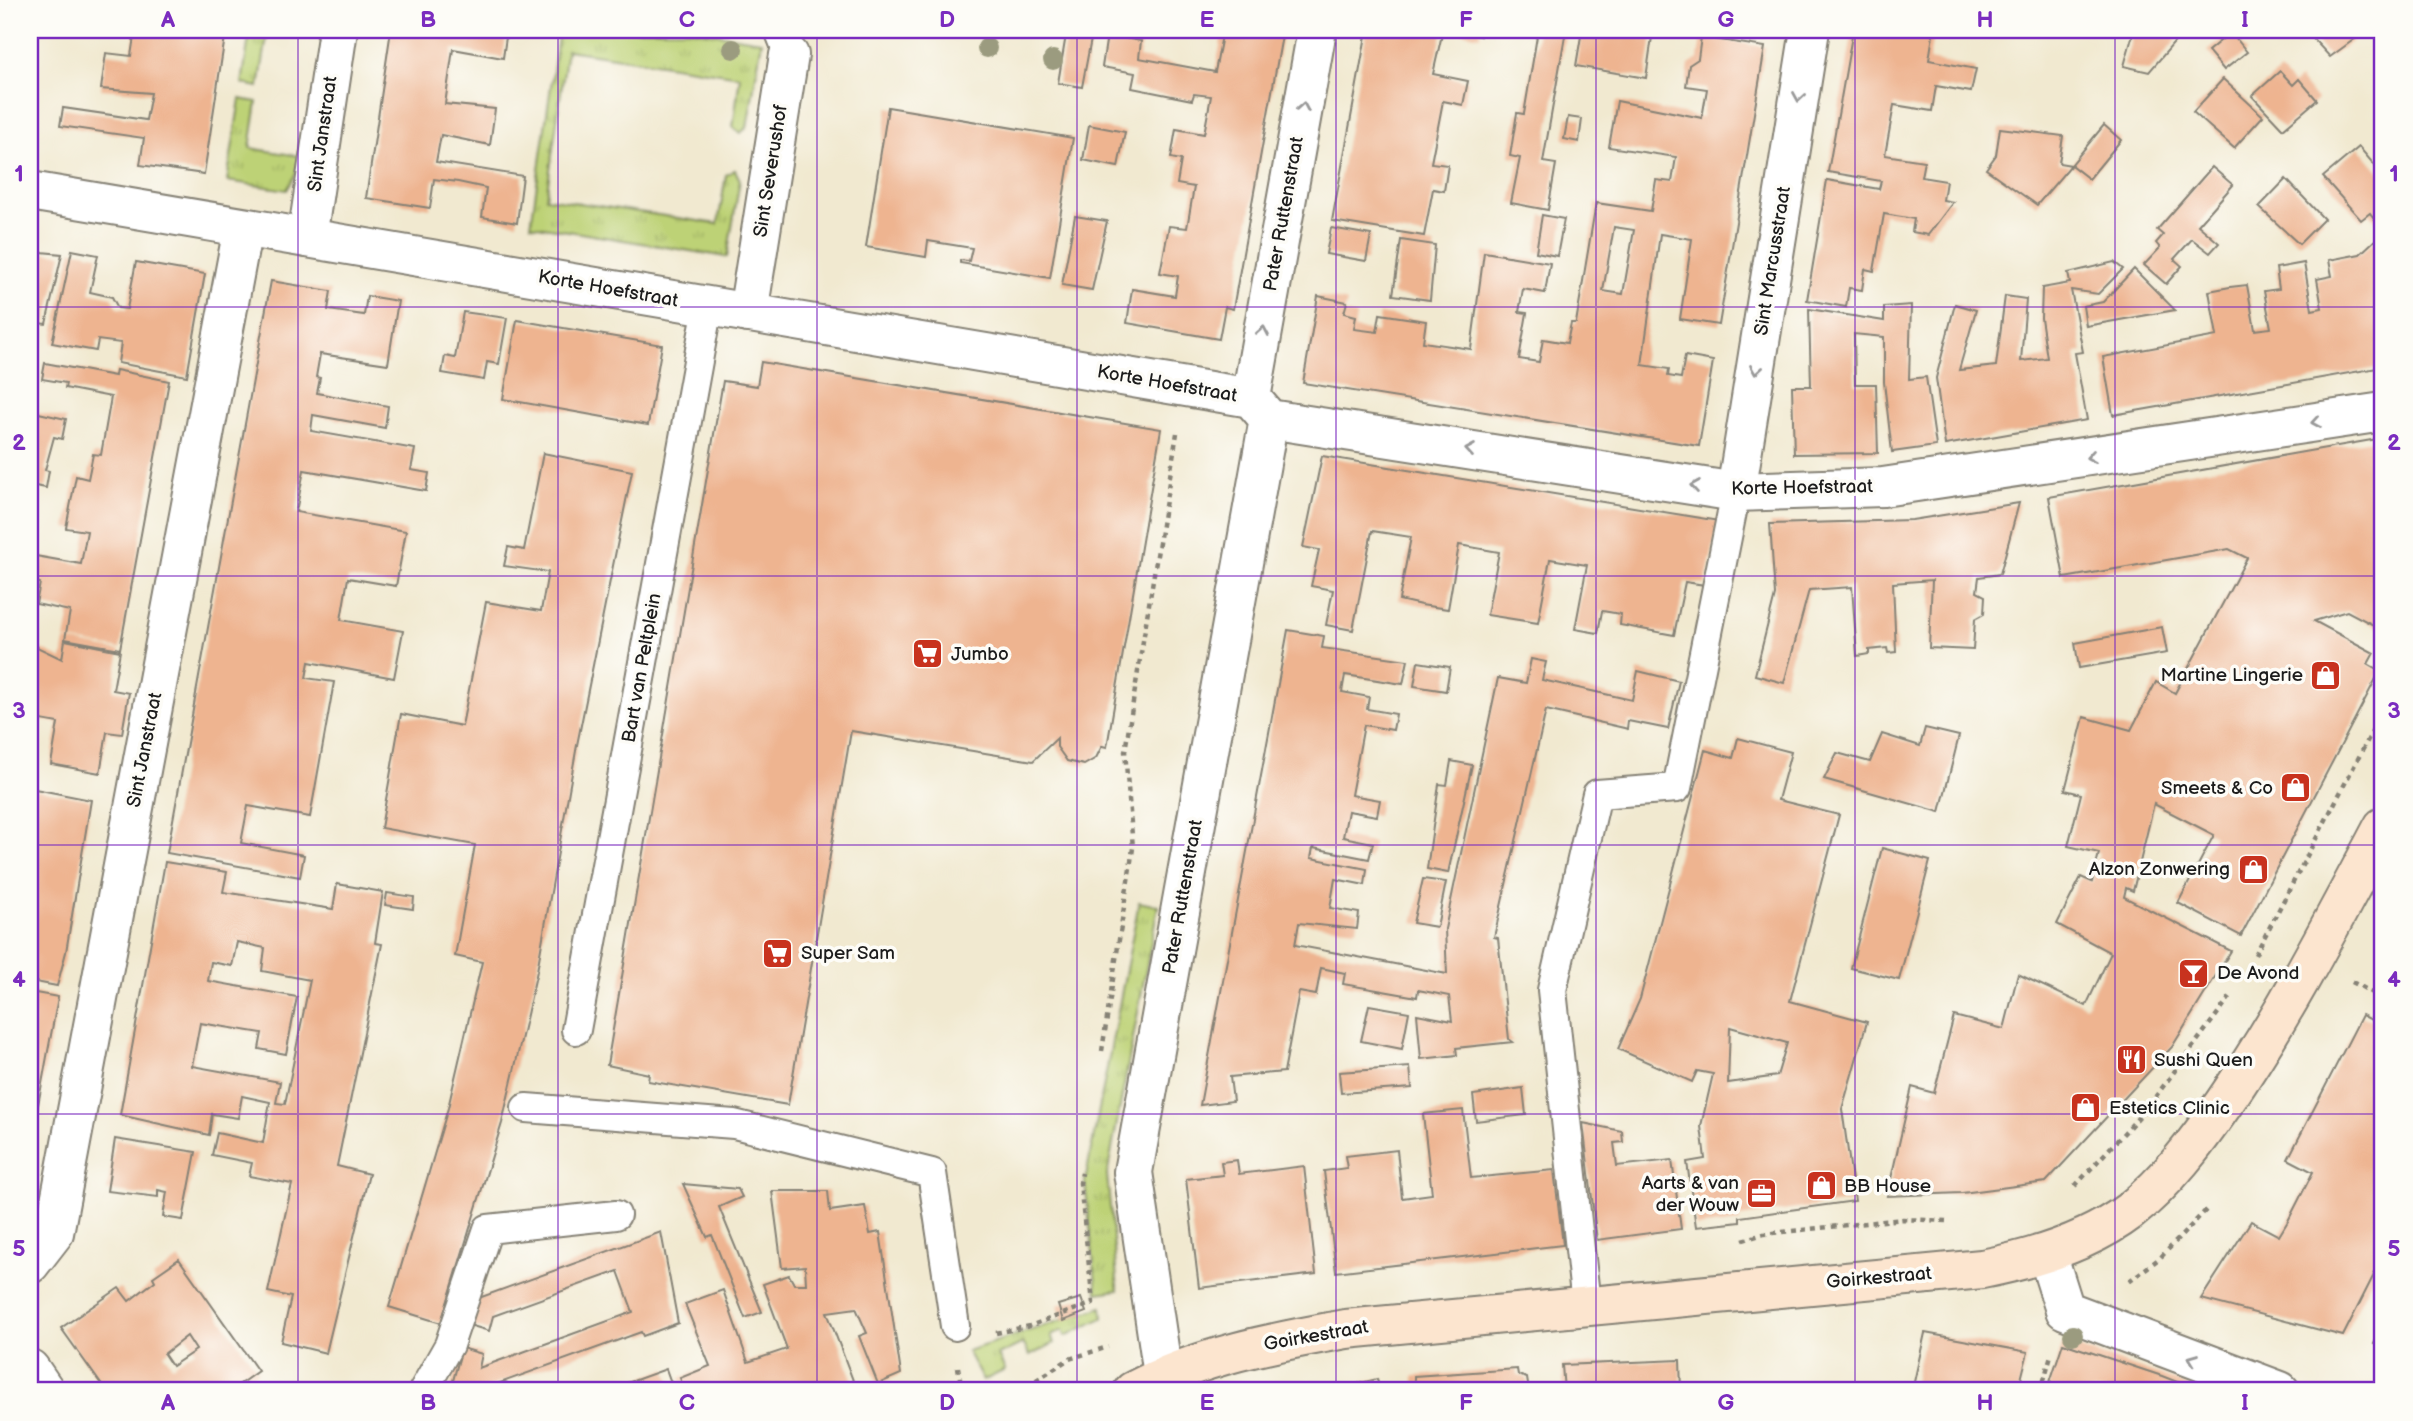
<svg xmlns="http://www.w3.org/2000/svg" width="2413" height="1421" viewBox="0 0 2413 1421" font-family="'Balsamiq Sans',sans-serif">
<defs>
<pattern id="grass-tufts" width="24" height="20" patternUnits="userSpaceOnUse" patternTransform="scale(1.75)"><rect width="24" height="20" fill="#bdd276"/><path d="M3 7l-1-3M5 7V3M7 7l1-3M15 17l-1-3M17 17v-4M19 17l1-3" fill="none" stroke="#a2b466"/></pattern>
</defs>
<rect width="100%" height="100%" fill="#fdfcf7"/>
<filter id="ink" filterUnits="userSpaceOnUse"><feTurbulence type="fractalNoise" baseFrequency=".0143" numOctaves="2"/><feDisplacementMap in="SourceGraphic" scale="14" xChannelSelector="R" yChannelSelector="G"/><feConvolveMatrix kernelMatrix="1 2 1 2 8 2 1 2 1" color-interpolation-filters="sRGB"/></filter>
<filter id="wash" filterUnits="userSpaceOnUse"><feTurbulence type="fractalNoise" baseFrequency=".00686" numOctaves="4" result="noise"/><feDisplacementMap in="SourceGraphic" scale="28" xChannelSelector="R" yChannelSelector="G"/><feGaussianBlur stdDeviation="1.57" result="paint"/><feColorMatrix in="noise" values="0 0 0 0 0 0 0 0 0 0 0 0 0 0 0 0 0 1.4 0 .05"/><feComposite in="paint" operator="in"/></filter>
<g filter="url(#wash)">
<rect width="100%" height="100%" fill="#f1e9d0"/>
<!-- grass -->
<g fill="url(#grass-tufts)" stroke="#6c7749" stroke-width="2">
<path d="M250,30H268L259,87L242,84Z"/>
<path d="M559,30H691L762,41L747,128L740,133L733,127L740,76L567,50L546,198L718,224L726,175L735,170L740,180L727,257L531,225Z"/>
<path d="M240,99L257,102L250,148L299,156L296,173L287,190L227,181Z"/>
<path d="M1139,902L1158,906L1107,1175L1118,1290L1097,1293L1085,1182Z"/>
<path d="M1102,1307L1103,1318L1066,1336L1063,1330L1051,1336L1054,1343L1030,1356L1023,1343L998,1355L1005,1370L983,1381L967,1351Z"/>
</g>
<g id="blocks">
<!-- building -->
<g fill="#eeb490" fill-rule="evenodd">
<path d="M135,30L159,33L160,30H226L204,174L140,165L144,138L60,126L63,108L146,120L151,93L101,89L106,53L131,56Z"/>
<path d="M391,30H507L503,58L453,49L445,104L495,109L490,145L441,135L436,162L523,176L517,223L482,217L486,188L458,182L434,179L430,208L366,198Z"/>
<path d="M1223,30H1283L1233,309L1225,307L1219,339L1127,323L1132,289L1175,296L1178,276L1160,273L1169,226L1187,228L1194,187L1177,184L1181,160L1171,158L1176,129L1204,134L1211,96L1194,94L1192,100L1132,88L1135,73L1102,67L1107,35L1141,41L1139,58L1215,72Z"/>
<path d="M1367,30H1443L1433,74L1468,81L1463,105L1443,101L1431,163L1448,165L1444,191L1433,189L1424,236L1332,221Z"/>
<path d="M1451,30H1481L1480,36Z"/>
<path d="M1538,30H1566L1543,162L1556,164L1548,210L1511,203L1520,158L1510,156L1517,113L1524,114Z"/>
<path d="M1582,30H1653L1646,78L1576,66Z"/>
<path d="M1853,30H1908L1933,35L1929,60L1976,69L1971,92L1936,86L1932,111L1894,105L1885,155L1924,161L1921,177L1946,181L1943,200L1953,202L1928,235L1912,232L1914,219L1884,214L1874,271L1865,269L1862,290L1849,288L1846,307L1807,300L1827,180L1879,189L1881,181L1828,172Z"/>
<path d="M2134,30H2185L2149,72L2124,66Z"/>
<path d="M2305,30H2367L2330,57Z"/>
<path d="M2231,32L2247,52L2224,70L2208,51Z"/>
<path d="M1066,35L1091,39L1082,87L1058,83Z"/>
<path d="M1701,37L1765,47L1719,325L1680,319L1692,239L1660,234L1642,365L1669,369L1668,376L1681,378L1685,356L1713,361L1699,446L1303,383L1318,296L1347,302L1344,313L1356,316L1354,329L1377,332L1380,314L1426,321L1423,342L1471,349L1484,252L1550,263L1545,293L1523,289L1519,312L1527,313L1519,359L1539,362L1543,339L1567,343L1571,323H1576L1596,203L1651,211L1656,180L1672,182L1676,157L1609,147L1617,101L1702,118L1707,89L1686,86L1689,65L1698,59ZM1614,227L1634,230L1623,294L1603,291Z"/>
<path d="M2280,71L2293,85L2299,79L2317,100L2283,129L2252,96Z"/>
<path d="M2223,79L2263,116L2234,148L2193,112Z"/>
<path d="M888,107L1073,138L1050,278L960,263V260L969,261L972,248L928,241L926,257L866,247Z"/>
<path d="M1568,117L1582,119L1579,142L1564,139Z"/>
<path d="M1089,125L1125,132L1118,167L1083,160Z"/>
<path d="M2104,125L2121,140L2089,179L2071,165Z"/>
<path d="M2000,128L2063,136L2059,163L2071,165L2037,205L1986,169L1996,155Z"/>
<path d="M2359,147L2383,175V222L2379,225L2370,213L2361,220L2323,177Z"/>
<path d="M2212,167L2233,185L2198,225L2219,243L2210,253L2192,239L2174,259L2182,266L2166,284L2144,265L2160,248L2156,243L2163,235L2157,230Z"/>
<path d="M2286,179L2324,219L2299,244L2259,207Z"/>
<path d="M1542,215L1564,219L1557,256L1536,252Z"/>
<path d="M1075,216L1107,221L1092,290L1062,285Z"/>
<path d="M1331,228L1371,235L1366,261L1326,254Z"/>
<path d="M1401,240L1435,245L1430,300L1393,295Z"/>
<path d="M2375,240L2383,250V367L2113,415L2103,357L2217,336L2209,291L2230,287L2247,285L2255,330L2271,328L2264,291L2279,289L2276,268L2304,263L2312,310L2322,308L2317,279L2332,276L2329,260L2360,254Z"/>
<path d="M72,250L98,255L90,292L112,297L118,308L127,309L136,262L205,274L187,376L118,363L121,343L98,340L96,351L52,343Z"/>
<path d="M30,251L62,254L46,324L30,322Z"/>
<path d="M2114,262L2123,269L2098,294L2071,290L2083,352L2075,353L2087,420L1945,445L1936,378L1955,304L1976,310L1959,370L1996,366L2005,296L2026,299L2021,361L2047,358L2041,318L2042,288L2070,283L2068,273Z"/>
<path d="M2134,269L2175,310L2086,326L2083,306L2103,302Z"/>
<path d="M271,281L331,291L328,310L364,315L367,296L398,301L388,364L320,354L316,377L320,378L317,393L388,406L385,428L313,415L311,431L415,449L411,470L429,473L426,491L304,470L296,512L406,531L396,586L348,578L341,620L403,631L394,678L309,662L306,678L334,682L310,817L248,806L241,843L304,855L300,877L167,853Z"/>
<path d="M1911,305L1909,379L1926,377L1936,446L1892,452L1884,382V337L1854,334L1855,384H1876L1878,453L1794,454L1792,386H1811L1809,309L1884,321V307Z"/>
<path d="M463,312L507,318L499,364L487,362L484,380L442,373L445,356L455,358Z"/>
<path d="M517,320L662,345L648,425L503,399Z"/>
<path d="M761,362L1161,429L1107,747L1102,746L1096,758L1084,765L1067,761L1057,747V738L1033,761L851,731L788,1105L648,1081L649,1074L607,1065L723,381L757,386Z"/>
<path d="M45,363L115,376L116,370L169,381L120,649L65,639L70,611L36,604L40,583L30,581V555L81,564L87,531L66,528L76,476L88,479L93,454L101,455L111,397L65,388L66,383L42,379Z"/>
<path d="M34,412L66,419L62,439L54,437L45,470L49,471L46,488L30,485V431Z"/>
<path d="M2383,438V630L2347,611L2314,621L2374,653L2368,664L2380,671L2241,936L2178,903L2214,835L2154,804L2133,891L2126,888L2124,897L2231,951L2172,1047L2046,1182L1962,1193L1887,1196L1912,1087L1934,1093L1954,1016L2004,1029L2018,974L2086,1006L2111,953L2057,924L2081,877L2092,882L2099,853L2068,846L2081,794L2065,790L2084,717L2131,730L2156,682L2175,693L2247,558L2229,549L2064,578L2049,497Z"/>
<path d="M543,453L632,471L577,745L537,971L502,1123L441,1323L389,1307L448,1108L482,962L455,956L475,845L381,828L401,714L462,726L486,602L541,611L548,572L504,566L508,547L524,550Z"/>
<path d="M1322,456L1719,521L1705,585L1685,582L1674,635L1620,625L1621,614L1602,611L1598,633L1575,629L1587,565L1550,559L1538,623L1487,615L1499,552L1459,545L1448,609L1421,605L1399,600L1411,537L1372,531L1353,630L1326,625L1333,590L1311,586L1319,550L1303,547Z"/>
<path d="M2019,503L2000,574L1979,577L1977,592L1985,596L1984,614L1975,619L1973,650L1929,648L1932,580L1893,583L1896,652L1888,653L1887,648L1869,650V654L1857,656L1852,587L1809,590L1784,683L1755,675L1775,595L1770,524L1912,520Z"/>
<path d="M2162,627L2167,653L2079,668L2075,643Z"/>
<path d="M1288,630L1324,636L1322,648L1408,660L1403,684L1345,675L1342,692L1369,697L1367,709L1396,714L1393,730L1364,725L1356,768L1351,795L1380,800L1377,816L1348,811L1343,837L1373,843L1369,859L1313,848L1311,858L1367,869L1365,885L1335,879L1330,908L1359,913L1357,929L1299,923L1295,945L1447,974L1445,929L1498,678L1526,683L1531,659L1546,662L1542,680L1632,700L1638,671L1679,681L1668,729L1628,721L1627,729L1624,728L1546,710L1494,937L1498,938L1509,1039L1513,1042L1456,1048L1457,1055L1421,1059L1417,1014L1452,1021L1449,996L1418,990L1417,997L1343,984L1345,973L1321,968L1316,995L1299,992L1284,1072L1230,1077L1233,1101L1200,1105Z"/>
<path d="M65,640L120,651L113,690L129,693L128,698L122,734L107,732L100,773L51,764L58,723L30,718V652L33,645L62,659Z"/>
<path d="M1418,662L1450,667L1446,691L1414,686Z"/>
<path d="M1925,728L1959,736L1940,812L1824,779L1837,753L1870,762L1882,734L1920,746Z"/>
<path d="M1738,738L1791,752L1778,800L1839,815L1790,1001L1867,1022L1842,1109L1855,1201L1740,1217V1222L1696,1227L1687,1162L1705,1159L1701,1126L1713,1074L1697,1071L1692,1082L1618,1049L1640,999L1705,750L1733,758ZM1730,1027L1787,1043L1777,1076L1728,1083Z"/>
<path d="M1451,761L1472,765L1448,873L1427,869L1439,784L1447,785Z"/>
<path d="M30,788L91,800L66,952L57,986L30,981Z"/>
<path d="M1882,848L1930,861L1899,980L1851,968Z"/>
<path d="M165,862L227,872L223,892L333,909L337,884L383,892L375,943L382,944L337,1166L369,1174L326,1353L281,1342L291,1297L268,1292L292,1184L249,1176L252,1163L212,1155L217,1133L263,1143L270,1102L242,1096L238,1118L212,1114L209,1135L120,1115ZM237,942L265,948L262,971L310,980L285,1104L276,1103L280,1082L192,1066L200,1023L262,1033L259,1049L286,1054L297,997L208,981L211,962L232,966Z"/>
<path d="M1423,879L1446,882L1437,927L1413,923Z"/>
<path d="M387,893L414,897L413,909L385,905Z"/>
<path d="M30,992L58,997L31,1143H30Z"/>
<path d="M1369,1005L1409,1012L1402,1049L1361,1041Z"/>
<path d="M2362,1015L2383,1026V1194L2380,1200L2383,1202V1257L2343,1336L2201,1299L2251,1221L2279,1236L2288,1221L2313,1172L2288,1159Z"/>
<path d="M1410,1067L1412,1088L1341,1093L1339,1072Z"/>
<path d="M1523,1088L1526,1115L1476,1121L1473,1095Z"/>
<path d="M1463,1110L1471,1178L1554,1170L1563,1245L1336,1272L1324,1171L1347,1168L1345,1156L1397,1150L1402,1198L1432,1194L1423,1114Z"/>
<path d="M1583,1123L1622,1131L1623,1142L1614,1143L1617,1166L1672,1160L1681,1229L1597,1240Z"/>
<path d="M115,1139L196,1152L183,1220L163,1217L167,1192L158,1190V1197L107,1191Z"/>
<path d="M1237,1160L1239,1174L1304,1166L1316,1274L1199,1288L1186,1179L1223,1175L1221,1162Z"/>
<path d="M683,1184L738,1189L742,1197L719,1207L762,1312L745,1318L712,1235L707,1237Z"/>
<path d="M772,1191H828L830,1211L865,1206L870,1234L880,1232L901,1374L878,1384L859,1336L867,1333L856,1308L827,1312L857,1391H685L680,1378L710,1366L685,1304L723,1290L748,1362L787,1349L763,1284L789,1275L794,1284H806L805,1266L782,1268Z"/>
<path d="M661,1232L678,1323L643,1336L641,1332L478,1391L451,1388L462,1348L482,1354L479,1368L633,1312L618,1271L493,1316L489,1331L469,1325L476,1299Z"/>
<path d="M179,1259L258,1371L230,1391H106L61,1328L119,1288L129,1301L155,1281L153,1277ZM187,1336L196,1350L172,1366L164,1354Z"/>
<path d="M1081,1298L1086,1312L1063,1321L1058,1305Z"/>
<path d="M2383,1326V1347L2374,1344Z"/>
<path d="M1925,1333L2028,1352L2018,1391H1912Z"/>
<path d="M2063,1343L2162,1376L2200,1391H2047Z"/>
<path d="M1680,1360L1681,1391H1564L1562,1365Z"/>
<path d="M666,1369L674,1391H605Z"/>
<path d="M1517,1369L1518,1375L1527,1378L1529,1391H1405V1386L1414,1383V1376Z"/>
<path d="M1377,1379L1380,1391H1334V1390Z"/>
</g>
</g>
</g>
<g filter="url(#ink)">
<use href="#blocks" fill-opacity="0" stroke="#868276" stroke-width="2"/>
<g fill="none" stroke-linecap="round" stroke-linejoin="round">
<defs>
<g id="lane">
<path d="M779,30L789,55"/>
<path d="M576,1030L708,306"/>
<path d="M526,1108L734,1124L932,1173L955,1326"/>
<path d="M1586,1305L1552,990L1597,794L1677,788L1736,492"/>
<path d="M423,1391L449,1345L488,1229L616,1215"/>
</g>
<g id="street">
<path d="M30,191L1251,398L1269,419L1736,492L1883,487L2383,412"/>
<path d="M307,238L338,30"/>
<path d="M748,313L789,55"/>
<path d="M1251,398L1317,30"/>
<path d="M1736,492L1810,30"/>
<path d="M2047,1253L2065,1310L2280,1391"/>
<path d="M30,1264L54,1233L243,228"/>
<path d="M30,1369L45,1391"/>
<path d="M1163,1375L1133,1172L1269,419"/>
</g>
<path id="secondary" d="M1133,1391C1199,1356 1274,1342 1346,1329L1982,1269C2033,1259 2088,1243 2130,1211C2167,1182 2197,1142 2224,1103C2284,1016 2333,921 2383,827"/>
</defs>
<!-- lane casing -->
<use href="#lane" stroke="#868276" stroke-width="32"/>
<!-- street casing -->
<use href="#street" stroke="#868276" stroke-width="42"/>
<!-- secondary casing -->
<use href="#secondary" stroke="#868276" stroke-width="42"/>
<!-- path -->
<g stroke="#868276" stroke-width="4.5" stroke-dasharray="5 5" stroke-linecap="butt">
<path d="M2255,955L2383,711"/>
<path d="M2352,982L2383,998"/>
<path d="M1102,1051L1133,848L1125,751L1177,433"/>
<path d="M2075,1186L2147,1108L2233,993"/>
<path d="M1743,1240L1764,1234L1903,1219L1946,1221"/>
<path d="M2129,1281L2160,1258L2207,1209"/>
<path d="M996,1333L1030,1326L1093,1303L1080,1183L1082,1173"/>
<path d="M958,1367L962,1391"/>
<path d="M1019,1391L1069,1359L1108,1347"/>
<path d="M2041,1391L2051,1355"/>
</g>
<!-- lane -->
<use href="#lane" stroke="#fff" stroke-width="28"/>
<!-- street -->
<use href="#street" stroke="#fff" stroke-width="38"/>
<!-- secondary -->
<use href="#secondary" stroke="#fce5cf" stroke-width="38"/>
</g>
<!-- trees -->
<g fill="#9b9b7f">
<circle cx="987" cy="48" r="10"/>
<circle cx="733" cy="49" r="10"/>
<circle cx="1053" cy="60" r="10"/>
<circle cx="2073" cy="1335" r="10"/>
</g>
<!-- one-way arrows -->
<defs><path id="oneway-chevron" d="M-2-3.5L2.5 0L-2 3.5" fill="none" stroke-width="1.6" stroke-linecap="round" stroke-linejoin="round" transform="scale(1.75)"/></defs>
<g stroke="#999">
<use href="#oneway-chevron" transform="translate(1799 97) rotate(99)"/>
<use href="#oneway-chevron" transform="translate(1303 107) rotate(-80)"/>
<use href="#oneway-chevron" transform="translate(1263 331) rotate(-80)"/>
<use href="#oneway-chevron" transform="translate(1756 370) rotate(99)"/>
<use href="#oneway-chevron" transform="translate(2316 422) rotate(171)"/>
<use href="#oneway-chevron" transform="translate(1470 450) rotate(-171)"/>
<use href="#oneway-chevron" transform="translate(2091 457) rotate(171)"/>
<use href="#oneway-chevron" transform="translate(1695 486) rotate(-171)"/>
<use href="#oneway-chevron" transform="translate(2193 1359) rotate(-159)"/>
</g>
</g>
<!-- grid -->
<path fill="none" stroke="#7b2cbf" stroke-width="2" stroke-opacity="0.55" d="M298,30V1391M558,30V1391M817,30V1391M1077,30V1391M1336,30V1391M1596,30V1391M1855,30V1391M2115,30V1391M30,307H2383M30,576H2383M30,845H2383M30,1114H2383"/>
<!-- icons -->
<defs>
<symbol id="supermarket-square" viewBox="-11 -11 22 22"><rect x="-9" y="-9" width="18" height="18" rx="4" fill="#c8321e" stroke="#fdfcf7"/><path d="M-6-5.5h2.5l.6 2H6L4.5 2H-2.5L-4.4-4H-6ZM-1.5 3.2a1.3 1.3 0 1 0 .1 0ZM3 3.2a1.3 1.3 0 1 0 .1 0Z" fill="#fff"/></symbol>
<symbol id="shop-square" viewBox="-11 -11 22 22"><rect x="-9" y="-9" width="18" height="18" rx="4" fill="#c8321e" stroke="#fdfcf7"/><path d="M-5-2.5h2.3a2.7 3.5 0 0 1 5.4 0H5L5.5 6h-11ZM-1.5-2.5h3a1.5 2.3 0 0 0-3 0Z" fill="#fff"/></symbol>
<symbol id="bar-square" viewBox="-11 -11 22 22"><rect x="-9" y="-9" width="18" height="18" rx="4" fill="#c8321e" stroke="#fdfcf7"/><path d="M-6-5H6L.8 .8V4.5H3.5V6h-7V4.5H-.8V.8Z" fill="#fff"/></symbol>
<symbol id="restaurant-square" viewBox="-11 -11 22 22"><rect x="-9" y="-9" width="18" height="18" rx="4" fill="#c8321e" stroke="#fdfcf7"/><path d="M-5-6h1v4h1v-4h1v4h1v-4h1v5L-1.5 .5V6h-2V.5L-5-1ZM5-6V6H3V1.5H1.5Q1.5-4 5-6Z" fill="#fff"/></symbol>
<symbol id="office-square" viewBox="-11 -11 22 22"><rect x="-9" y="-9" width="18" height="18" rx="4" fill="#c8321e" stroke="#fdfcf7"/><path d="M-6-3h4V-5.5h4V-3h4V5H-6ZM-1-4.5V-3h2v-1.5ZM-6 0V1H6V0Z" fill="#fff"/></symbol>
</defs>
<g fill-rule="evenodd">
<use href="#supermarket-square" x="910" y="636" width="35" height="35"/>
<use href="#shop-square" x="2308" y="658" width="35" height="35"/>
<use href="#shop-square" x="2278" y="770" width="35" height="35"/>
<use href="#shop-square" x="2236" y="852" width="35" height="35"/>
<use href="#supermarket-square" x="760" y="936" width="35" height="35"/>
<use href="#bar-square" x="2176" y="956" width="35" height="35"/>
<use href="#restaurant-square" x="2114" y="1042" width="35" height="35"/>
<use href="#shop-square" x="2068" y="1090" width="35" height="35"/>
<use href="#shop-square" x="1804" y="1168" width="35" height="35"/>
<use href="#office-square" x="1744" y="1176" width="35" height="35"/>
</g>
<g text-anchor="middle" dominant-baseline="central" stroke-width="7" stroke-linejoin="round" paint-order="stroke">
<!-- street labels -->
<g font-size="19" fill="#1c1c1c" stroke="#fdfcf7">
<text transform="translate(323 134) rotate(-82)">Sint Janstraat</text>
<text transform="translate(771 171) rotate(-81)">Sint Severushof</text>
<text transform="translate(1284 214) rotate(-80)">Pater Ruttenstraat</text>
<text transform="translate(1773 261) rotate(-81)">Sint Marcusstraat</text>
<text transform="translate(608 289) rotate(10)">Korte Hoefstraat</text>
<text transform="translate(1167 384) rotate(10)">Korte Hoefstraat</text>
<text transform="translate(1802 488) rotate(-1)">Korte Hoefstraat</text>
<text transform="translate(642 668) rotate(-80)">Bart van Peltplein</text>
<text transform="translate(145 750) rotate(-79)">Sint Janstraat</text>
<text transform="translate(1183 897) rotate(-80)">Pater Ruttenstraat</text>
<text transform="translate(1879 1278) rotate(-5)">Goirkestraat</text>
<text transform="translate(1316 1336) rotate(-10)">Goirkestraat</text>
</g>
<!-- poi labels -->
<g font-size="19" fill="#1c1c1c" stroke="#fdfcf7" text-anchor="start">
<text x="951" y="654">Jumbo</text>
<text x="2303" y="675" text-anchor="end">Martine Lingerie</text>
<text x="2273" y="788" text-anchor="end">Smeets &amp; Co</text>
<text x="2230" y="869" text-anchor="end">Alzon Zonwering</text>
<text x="801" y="953">Super Sam</text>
<text x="2217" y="973">De Avond</text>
<text x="2154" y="1060">Sushi Quen</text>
<text x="2109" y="1108">Estetics Clinic</text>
<text x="1739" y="1183" text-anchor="end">Aarts &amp; van<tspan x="1739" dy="22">der Wouw</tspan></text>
<text x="1844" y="1186">BB House</text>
</g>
</g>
<!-- margin -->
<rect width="2413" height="1421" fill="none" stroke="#fdfcf7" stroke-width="77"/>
<rect x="38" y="38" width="2336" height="1344" fill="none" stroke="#7b2cbf" stroke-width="2.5"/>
<g font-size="23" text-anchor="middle" font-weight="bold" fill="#7b2cbf">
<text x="168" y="27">A</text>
<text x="428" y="27">B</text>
<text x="687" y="27">C</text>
<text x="947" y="27">D</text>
<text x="1207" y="27">E</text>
<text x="1466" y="27">F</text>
<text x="1726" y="27">G</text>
<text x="1985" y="27">H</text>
<text x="2245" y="27">I</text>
<text x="19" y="181">1</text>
<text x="2394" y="181">1</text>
<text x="19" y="450">2</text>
<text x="2394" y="450">2</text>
<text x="19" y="718">3</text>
<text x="2394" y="718">3</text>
<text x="19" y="987">4</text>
<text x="2394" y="987">4</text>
<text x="19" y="1256">5</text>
<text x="2394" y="1256">5</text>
<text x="168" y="1410">A</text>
<text x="428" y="1410">B</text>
<text x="687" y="1410">C</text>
<text x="947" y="1410">D</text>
<text x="1207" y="1410">E</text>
<text x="1466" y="1410">F</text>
<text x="1726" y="1410">G</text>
<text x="1985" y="1410">H</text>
<text x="2245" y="1410">I</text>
</g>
</svg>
